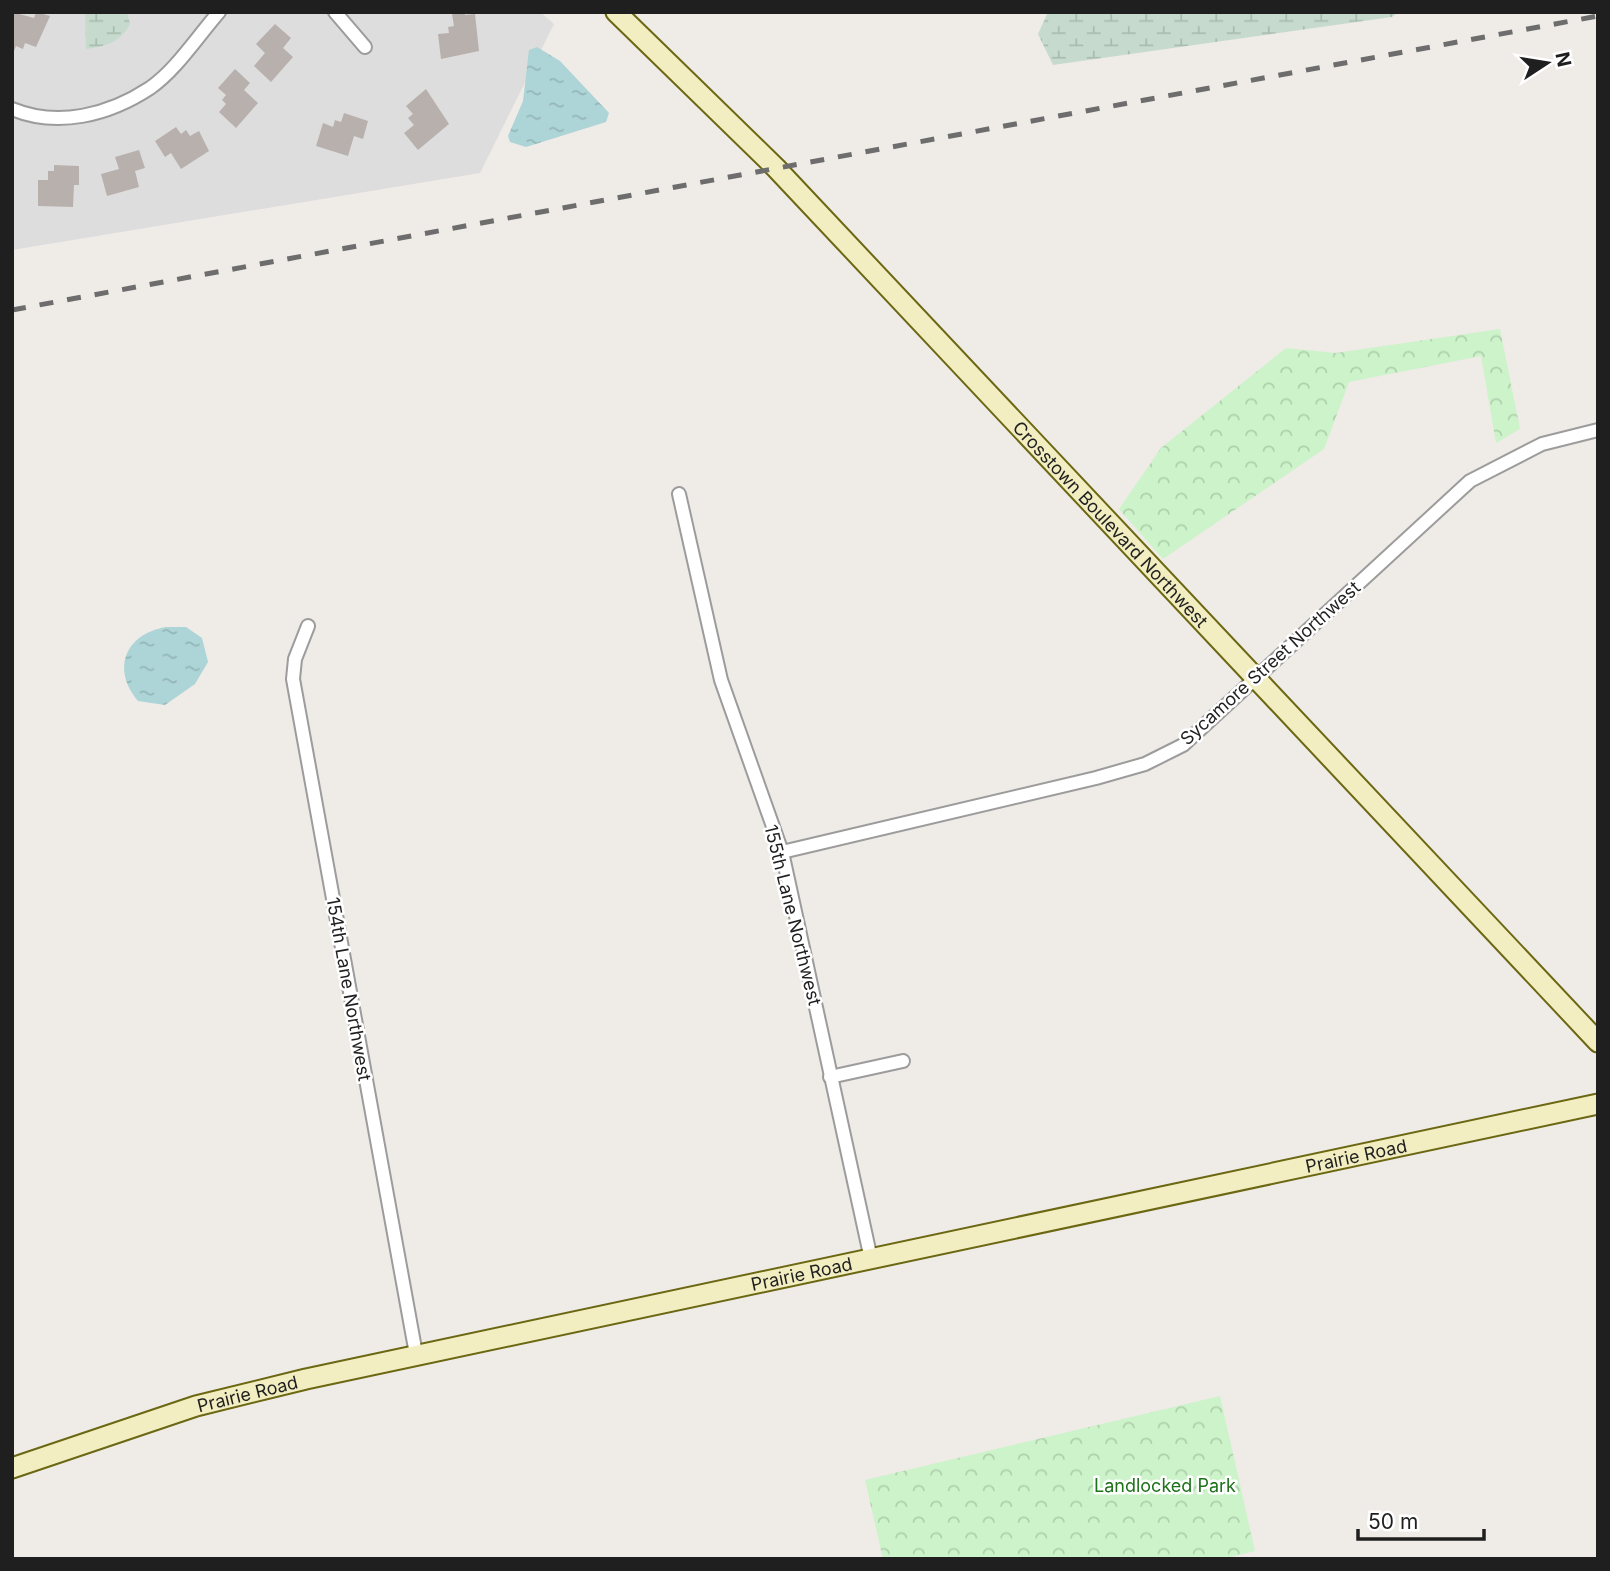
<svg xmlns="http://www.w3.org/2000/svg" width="1610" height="1571" viewBox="0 0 1610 1571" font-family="Inter,sans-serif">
<defs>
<pattern id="wetland-marsh" width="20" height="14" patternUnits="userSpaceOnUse" patternTransform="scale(1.75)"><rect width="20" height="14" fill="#c6dbce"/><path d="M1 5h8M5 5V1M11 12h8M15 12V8" fill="none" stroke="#aabcb0"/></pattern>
<pattern id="park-crowns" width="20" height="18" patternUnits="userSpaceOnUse" patternTransform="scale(1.75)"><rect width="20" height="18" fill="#ccf3c9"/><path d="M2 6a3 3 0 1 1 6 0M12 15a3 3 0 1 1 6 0" fill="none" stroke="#afd0ac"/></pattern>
<pattern id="water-ripples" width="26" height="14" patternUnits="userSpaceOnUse" patternTransform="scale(1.75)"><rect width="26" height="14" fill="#add4d7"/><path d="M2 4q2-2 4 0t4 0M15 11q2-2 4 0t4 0" fill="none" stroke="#94b6b8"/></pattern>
</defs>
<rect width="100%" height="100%" fill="#efebe7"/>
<!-- residential -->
<path fill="#ddd" d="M12,12H540L554,24L480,173L12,250Z"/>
<!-- wetland -->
<g fill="url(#wetland-marsh)">
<path d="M85,12H127L130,24C120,43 106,46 86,49Z"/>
<path d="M1048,12H1398L1392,17L1053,65L1038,34Z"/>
</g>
<!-- park -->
<g fill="url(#park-crowns)">
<path d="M1500,329L1520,429L1496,443L1481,356L1349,382L1324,449L1163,559L1119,509L1161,448L1286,348L1336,353Z"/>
<path d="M1220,1396L1255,1551L1223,1559H883L865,1480Z"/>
</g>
<!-- water -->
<g fill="url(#water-ripples)">
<path d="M537,47L560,61L609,113L606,122L526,147L510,142L508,136L523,101L529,50Z"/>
<path d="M166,627H186L202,638L208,662L195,684L165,705L138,701C111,669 125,634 166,627Z"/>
</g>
<!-- building -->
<g fill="#b8b0ad">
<path d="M12,12L34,18L36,12L50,16L36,47L25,43L23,49L16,46L12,56Z"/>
<path d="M464,12L465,15L475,14L479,51L441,59L438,34L449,33L448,27L454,26L452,14Z"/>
<path d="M275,24L291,38L283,48L293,57L271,82L254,66L265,53L256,44Z"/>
<path d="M235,69L250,83L244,90L258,103L236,128L219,112L226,104L222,100L226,95L218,88Z"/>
<path d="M426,89L449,124L418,150L404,133L414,125L408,118L413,114L406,106Z"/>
<path d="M344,113L368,121L363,139L354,136L348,156L316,146L323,123L333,127L335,120L341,122Z"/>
<path d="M176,127L181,134L186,130L190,136L199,131L209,151L181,169L171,153L165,157L155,141Z"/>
<path d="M139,150L145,168L135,171L139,187L107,196L101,174L119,169L115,157Z"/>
<path d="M54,165L79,166V185H74L73,207L38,206V180H48V171H54Z"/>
</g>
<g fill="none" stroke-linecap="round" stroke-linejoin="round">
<defs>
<g id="street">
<path d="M335,12L365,47"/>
<path d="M12,109C58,128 109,115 150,88C176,70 198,36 219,12"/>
<path d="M679,494L721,680L782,852L871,1259"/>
<path d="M308,626L295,659L293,679L416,1354"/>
<path d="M782,852L1096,778L1145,764L1183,745L1470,481L1542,444L1598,430"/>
<path d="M830,1077L903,1061"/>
</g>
<g id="secondary">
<path id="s1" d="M616,12L776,168L1598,1042"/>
<path id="s2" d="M12,1468L196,1406L306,1379L1598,1104"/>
</g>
</defs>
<!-- street casing -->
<use href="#street" stroke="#9c9c9c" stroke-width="16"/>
<!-- secondary casing -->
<use href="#secondary" stroke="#6b6712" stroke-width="23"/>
<!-- street -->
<use href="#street" stroke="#fff" stroke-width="12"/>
<!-- secondary -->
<use href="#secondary" stroke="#f2eec1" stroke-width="19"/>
<!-- rail -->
<path stroke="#6d6d6d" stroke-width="5" stroke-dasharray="14 14" stroke-linecap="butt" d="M12,310L1598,16"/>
</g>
<g text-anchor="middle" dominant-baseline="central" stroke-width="5" stroke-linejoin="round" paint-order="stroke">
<!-- street labels -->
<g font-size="18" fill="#1f1f1f" stroke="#fff">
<text stroke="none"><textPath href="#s1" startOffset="712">Crosstown Boulevard Northwest</textPath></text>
<text transform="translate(1270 663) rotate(-42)">Sycamore Street Northwest</text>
<text transform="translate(793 915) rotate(76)">155th Lane Northwest</text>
<text transform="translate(349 989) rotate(80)">154th Lane Northwest</text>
<text stroke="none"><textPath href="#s2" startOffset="1381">Prairie Road</textPath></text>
<text stroke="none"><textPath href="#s2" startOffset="814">Prairie Road</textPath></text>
<text stroke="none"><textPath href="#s2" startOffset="247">Prairie Road</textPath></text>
</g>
<!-- park labels -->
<g font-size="18" fill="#1e7219" stroke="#fff">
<text x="1165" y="1485">Landlocked Park</text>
</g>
</g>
<!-- border -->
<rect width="1610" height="1571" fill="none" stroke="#1f1f1f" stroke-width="28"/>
<!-- north arrow -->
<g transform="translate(1547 63) rotate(78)" stroke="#ffffff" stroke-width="5" paint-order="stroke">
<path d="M0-5L12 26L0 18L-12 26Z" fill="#1f1f1f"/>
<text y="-10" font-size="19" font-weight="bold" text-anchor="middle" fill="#1f1f1f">N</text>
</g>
<!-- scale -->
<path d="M1358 1529v10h126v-10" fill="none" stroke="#1f1f1f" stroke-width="3.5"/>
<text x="1368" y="1529" font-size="21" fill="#1f1f1f" stroke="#ffffff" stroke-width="5" paint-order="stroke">50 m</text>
</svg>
